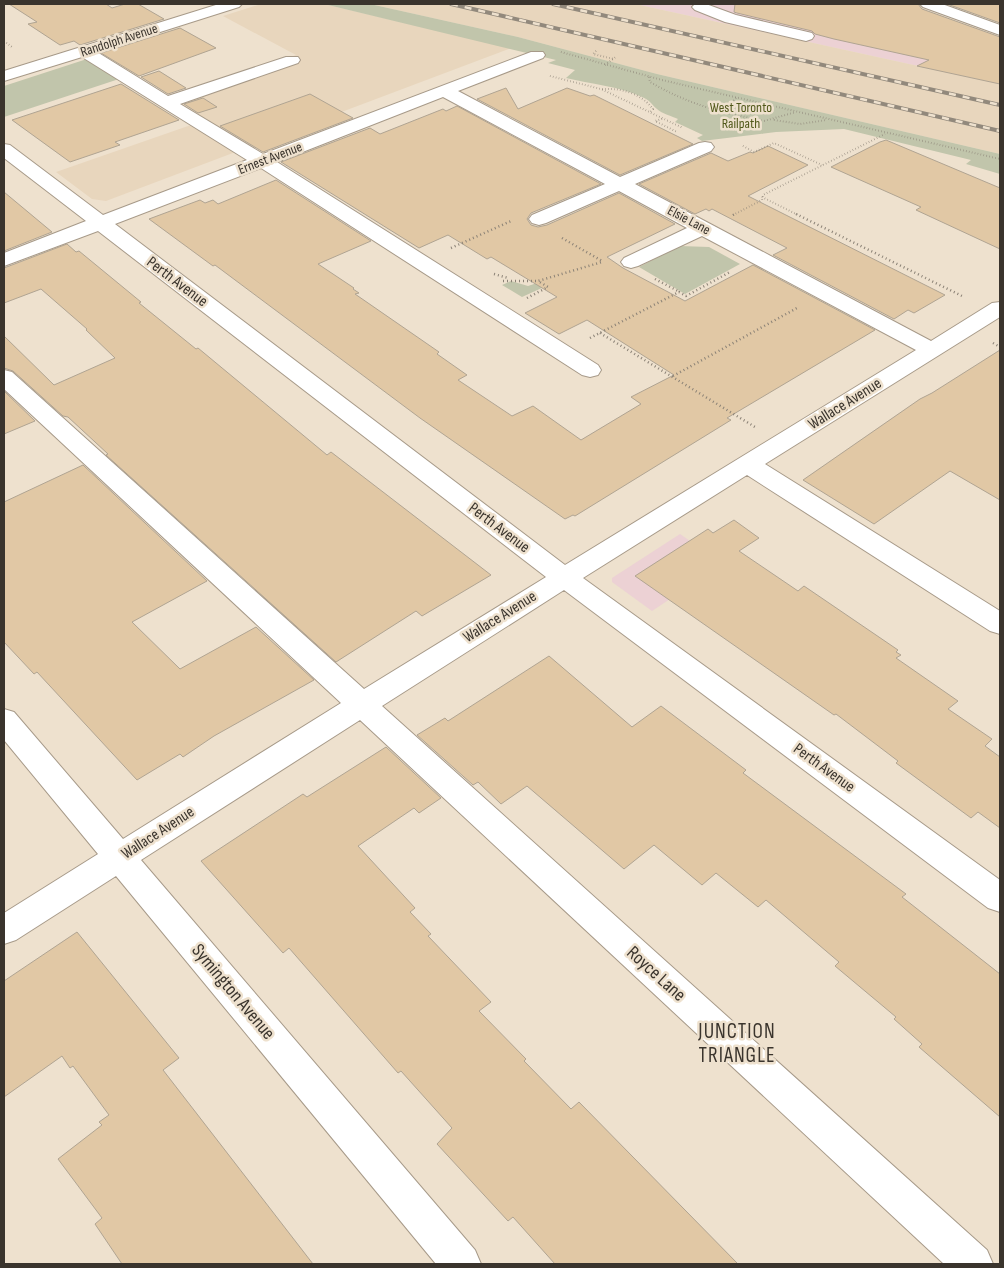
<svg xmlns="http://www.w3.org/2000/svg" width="1004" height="1268" viewBox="0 0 1004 1268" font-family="'Sofia Sans Condensed',sans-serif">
<rect width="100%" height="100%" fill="#eee1ce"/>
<!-- commercial -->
<g fill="#ecd1d4">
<path d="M635,4H890L1000,43V84Z"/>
<path d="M680,534L723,564L652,611L612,582V578Z"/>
</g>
<!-- built -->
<g fill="#e8d6bd">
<path d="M261,4H324L511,48L106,201L92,199L56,172L191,125L159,103L296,55L223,16Z"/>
<path d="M370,4H635L1000,84V154L657,74L518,37Z"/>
</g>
<!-- green -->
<g fill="#c1c5ab">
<path d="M324,4H370L518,37L657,74L1000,154V174L966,164L971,160L844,129L776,132L702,141L697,138L703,135L675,122L678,119C672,116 662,114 657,109C651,104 650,100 642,97C619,86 590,84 566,78L575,70L548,63L556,60Z"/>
<path d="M90,58L122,78L4,117V86Z"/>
<path d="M680,246L709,247L740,264L685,294L639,267Z"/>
<path d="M511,281L528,286L537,283L544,287L522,297L502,285Z"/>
</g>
<!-- building -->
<g fill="#e1c8a5" stroke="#b0a492">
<path d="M9,4H106L112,8L125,4H138L164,19L80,45L74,41L60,45L28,24L37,22Z"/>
<path d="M735,4H918L922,9L1000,37V84L917,66L929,60L834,39L815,34L812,31L737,13L734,12Z"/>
<path d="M947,4H1000V23Z"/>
<path d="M180,28L216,48L139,76L101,53Z"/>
<path d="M159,71L186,88L168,94L141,77Z"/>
<path d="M121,84L179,120L115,142L120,145L70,162L12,120Z"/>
<path d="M506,88L518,109L567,88L590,96L594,95L693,144L620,175L477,99Z"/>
<path d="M310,94L353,118L263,152L220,126Z"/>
<path d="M203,98L217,107L198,113L184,104Z"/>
<path d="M457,106L601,184L531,213L527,219L531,225L538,227L547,225L619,193L675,224L607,257L623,268L685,301L753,265L875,330L727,418L731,420L575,516L573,515L565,519L420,418L215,265L213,266L149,219L200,200L205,203L213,200L218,204L276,180L371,241L318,264L354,288L353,289L359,293L355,294L439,352L437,354L467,375L458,380L512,416L533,406L581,440L641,404L631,397L674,375L587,320L559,334L525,313L557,297L491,257L487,259L448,235L419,248L281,162L370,128L380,134L443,109L446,111Z"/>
<path d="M886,140L1000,188V249L916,210L921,207L831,167L880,142Z"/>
<path d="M768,146L808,165L748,196L945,295L914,313L908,310L894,319L773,255L787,248L712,209L709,211L706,209L695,214L639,184L711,153L728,161L750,152L753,153Z"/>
<path d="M4,192L52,232L4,251Z"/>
<path d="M67,244L76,252L79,251L141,302L139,303L196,349L198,348L327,455L331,452L491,575L422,616L416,611L336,662L106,455L108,454L68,417L63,416L13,371L4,368V336L54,385L115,358L86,330L87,329L41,289L4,303V268Z"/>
<path d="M1000,350V500L950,471L874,524L803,480L920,399L932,393Z"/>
<path d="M4,391L35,421L4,434Z"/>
<path d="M83,465L207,581L132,622L180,669L256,627L314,680L214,736L183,757L180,754L137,780L37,672L34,674L4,642V502Z"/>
<path d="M734,520L759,538L739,551L798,591L804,586L898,650L896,652L901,655L896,658L958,701L948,709L992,739L985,746L1000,757V828L978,812L971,818L896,763L898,761L836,714L834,715L635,576L708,529L713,533Z"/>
<path d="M549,656L632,727L661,706L746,770L743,773L906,894L902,897L1000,974V1117L919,1047L922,1044L894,1019L896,1017L835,966L839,962L766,900L758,907L716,873L702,885L654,845L624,869L527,786L501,804L478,782L473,785L417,735L445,718L448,721Z"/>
<path d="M386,747L441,798L419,813L414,808L358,846L415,908L410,912L431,934L428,936L491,1002L479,1011L526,1059L524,1061L571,1109L579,1102L738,1264H555L513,1217L508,1221L437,1144L452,1128L401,1071L398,1073L289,948L283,953L201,861L303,794L307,797Z"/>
<path d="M77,932L179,1058L163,1070L313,1264H122L95,1224L102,1218L58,1159L102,1125L99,1122L109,1115L73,1066L70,1068L62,1056L4,1097V981Z"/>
</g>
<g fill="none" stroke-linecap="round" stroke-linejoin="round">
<defs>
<g id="minor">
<path d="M219,4H242L239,7L97,52L168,96L286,57H298L300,60L298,63L180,104L263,154L531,52H543L545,55L543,58L458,91L620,177L699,143L705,142L711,143L714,147L711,151L635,184L931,341L992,303L1000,302V317L765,464L1000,611V634L990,631L747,475L583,578L1000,880V912L988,908L564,590L382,706L987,1250L993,1264H944L360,720L141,860L475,1250L481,1264H436L116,876L16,940L4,944V913L98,854L4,740V709L14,712L123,839L341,703L4,389V370L12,372L364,689L546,577L98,231L4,266V253L86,221L4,158V144L10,145L103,215L247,160L82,57L4,81V71ZM443,97L605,184L532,215L529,219L532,223L539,225L546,223L619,191L687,228L624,258L621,262L624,266L631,268L638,266L702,236L916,350L565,565L115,224L261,168L582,375L590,377L598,375L601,370L598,365L277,162Z"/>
<path d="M695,4H706L736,15L812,33L814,36L812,39L806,41L725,22L695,10L692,7Z"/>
</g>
<path id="major" d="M920,4H942L1000,25V35L923,7Z"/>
</defs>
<!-- minor casing -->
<use href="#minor" stroke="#a79a89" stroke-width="2"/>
<!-- major casing -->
<use href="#major" stroke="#a79a89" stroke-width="2"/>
<!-- path-far1 -->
<g stroke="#8b8276" stroke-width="2" stroke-dasharray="0.5 2.5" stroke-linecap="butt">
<path d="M4,41L12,47"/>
<path d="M596,51L593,54L614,59"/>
<path d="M561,52L662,80L1000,159"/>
<path d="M605,65L617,56"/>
<path d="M550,76L601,89L683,128"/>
<path d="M649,77L650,82C672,95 697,105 722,112"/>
<path d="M602,89C621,88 641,93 653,109L650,112"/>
<path d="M736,98L722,112L764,121L796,112"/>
<path d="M662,119L655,121L677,132"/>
<path d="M774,120L800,124L827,120"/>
<path d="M743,146L754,152L774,143L822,165"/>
<path d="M762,197L798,215"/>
<path d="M733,215L762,200L763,195L885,134"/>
</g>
<!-- path -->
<g stroke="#8b8276" stroke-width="2.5" stroke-dasharray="1 3" stroke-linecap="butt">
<path d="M796,214L964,297"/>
<path d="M733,215L735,214"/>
<path d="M562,238L602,261"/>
<path d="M451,248L511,221"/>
<path d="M494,274L508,278"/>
<path d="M655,279L678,291"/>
<path d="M503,281H538"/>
<path d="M527,298L548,287L538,281L602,262"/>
<path d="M600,333L755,427"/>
<path d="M590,338L679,292L686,296L730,272"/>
<path d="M993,343L1000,347"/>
<path d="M673,376L797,308"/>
</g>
<!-- minor -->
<use href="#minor" fill="#fff" fill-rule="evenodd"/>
<!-- major -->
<use href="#major" fill="#fff" fill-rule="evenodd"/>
<defs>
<g id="rail">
<path d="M451,4L1000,131"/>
<path d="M553,4L1000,105"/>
</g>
</defs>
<!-- rail casing -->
<use href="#rail" stroke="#92897c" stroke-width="4"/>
<!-- rail -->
<use href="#rail" stroke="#eee1ce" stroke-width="2.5" stroke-dasharray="7" stroke-linecap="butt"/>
</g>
<g text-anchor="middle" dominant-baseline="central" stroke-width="5" stroke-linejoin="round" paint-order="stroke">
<!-- far-street labels -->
<g font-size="14" fill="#3a342d" stroke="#eee1ce">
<text transform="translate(119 40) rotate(-18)">Randolph Avenue</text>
<text transform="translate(270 158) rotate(-21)">Ernest Avenue</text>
<text transform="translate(689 220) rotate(28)">Elsie Lane</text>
</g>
<!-- far-park labels -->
<g font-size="14" fill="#51581a" stroke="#eee1ce">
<text x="741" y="107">West Toronto<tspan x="741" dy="16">Railpath</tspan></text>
</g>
<!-- street labels -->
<g font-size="16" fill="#3a342d" stroke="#eee1ce">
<text transform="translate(177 282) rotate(37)">Perth Avenue</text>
<text transform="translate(845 404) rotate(-32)">Wallace Avenue</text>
<text transform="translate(499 528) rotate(37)">Perth Avenue</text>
<text transform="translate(500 617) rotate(-32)">Wallace Avenue</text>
<text transform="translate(824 768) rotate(36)">Perth Avenue</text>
<text transform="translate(158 833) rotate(-33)">Wallace Avenue</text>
</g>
<!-- near-street labels -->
<g font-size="19" fill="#3a342d" stroke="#eee1ce">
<text transform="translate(656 974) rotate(42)">Royce Lane</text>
<text transform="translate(233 992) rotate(50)">Symington Avenue</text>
</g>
<!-- near-neighbourhood labels -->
<g font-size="21" letter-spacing="1" fill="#3a342d" stroke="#eee1ce">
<text x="737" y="1031">JUNCTION<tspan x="737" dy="24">TRIANGLE</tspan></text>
</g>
</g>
<!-- border -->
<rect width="1004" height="1268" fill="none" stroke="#3a342d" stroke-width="10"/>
</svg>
